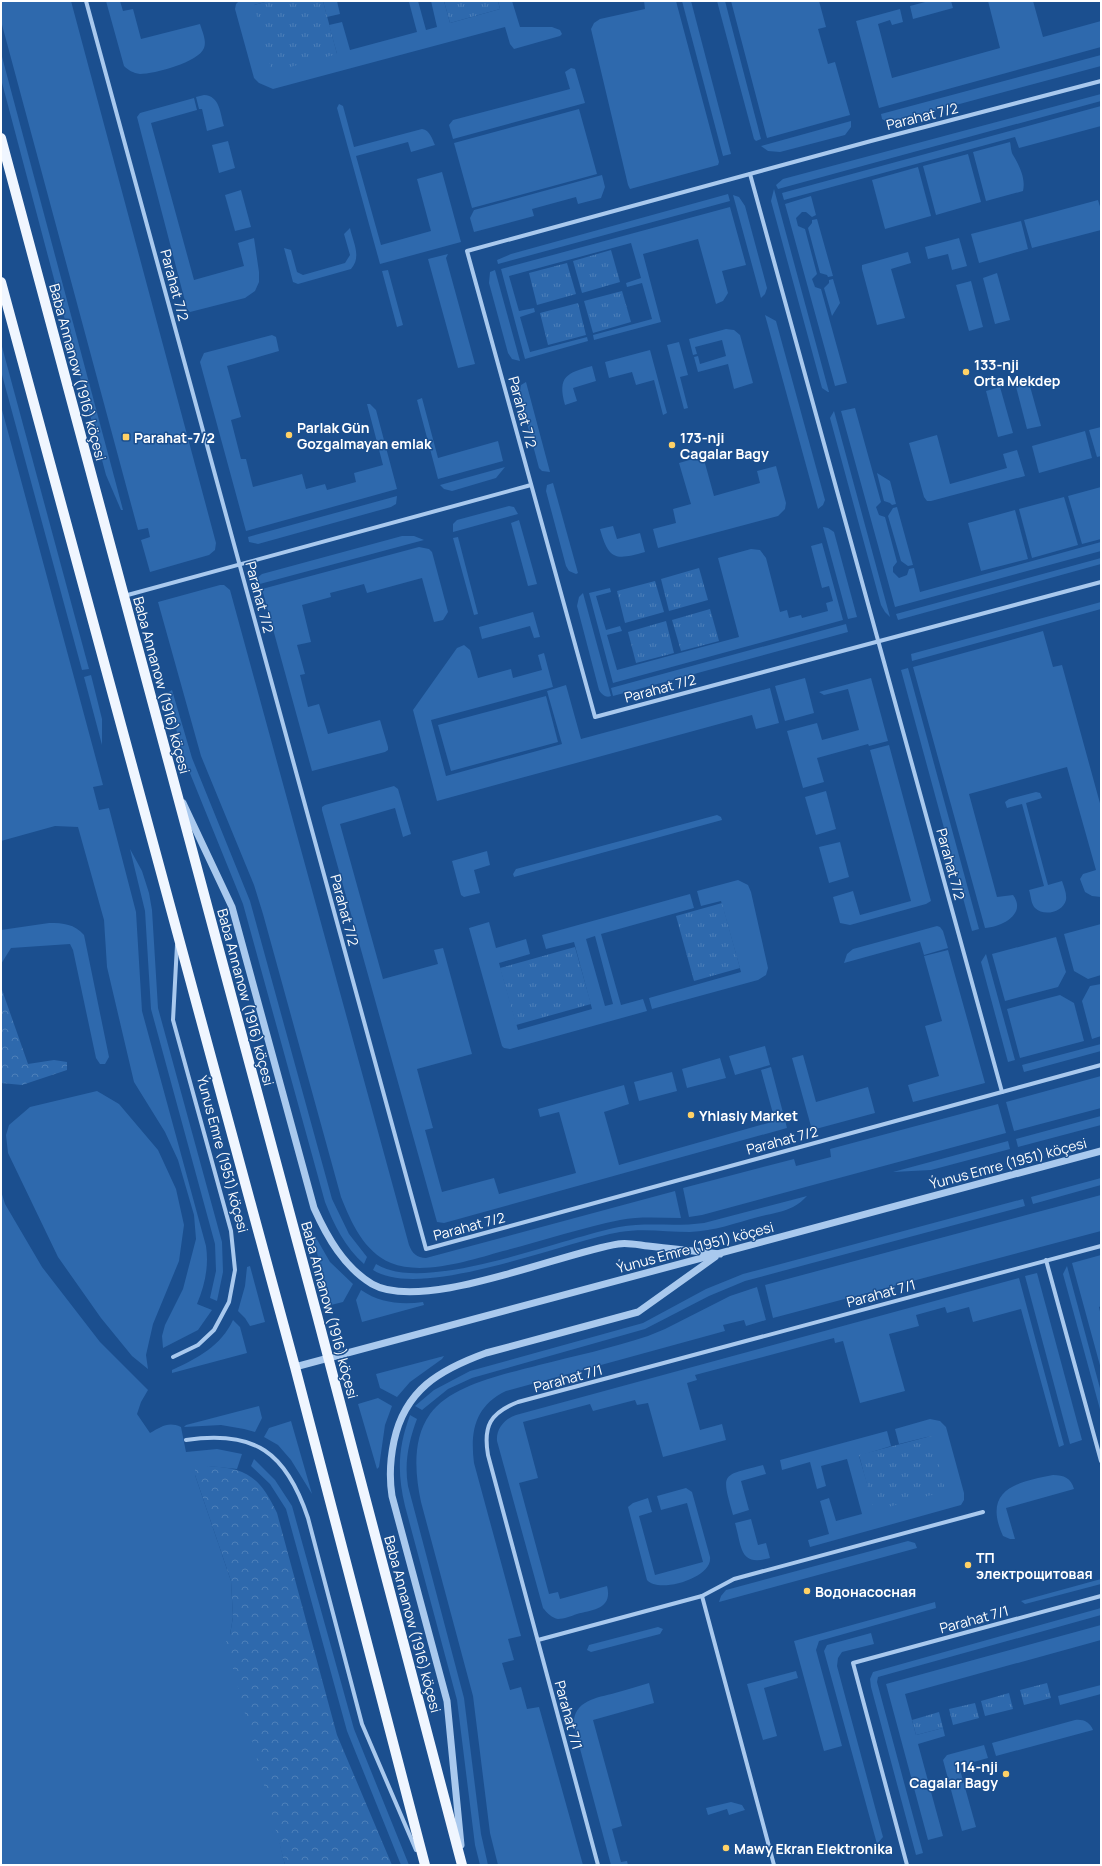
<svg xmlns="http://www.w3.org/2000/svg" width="1102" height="1866" viewBox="0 0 1102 1866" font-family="Manrope,sans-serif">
<defs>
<pattern id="forest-crowns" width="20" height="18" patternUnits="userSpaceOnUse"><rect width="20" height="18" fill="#2e69ad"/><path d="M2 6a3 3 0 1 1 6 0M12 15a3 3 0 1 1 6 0" fill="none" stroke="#4d80b9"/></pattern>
<pattern id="park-tufts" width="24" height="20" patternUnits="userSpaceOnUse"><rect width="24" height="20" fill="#2e69ad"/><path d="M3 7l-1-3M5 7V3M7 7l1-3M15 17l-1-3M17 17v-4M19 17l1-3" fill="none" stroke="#4d80b9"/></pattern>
</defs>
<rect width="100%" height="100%" fill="#1b4f8f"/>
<!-- grass -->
<g fill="#2e69ad" fill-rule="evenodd">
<path d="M1,1H71L216,543L215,550L209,555L150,572L141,540L150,537L148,528L138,530L1,21Z"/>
<path d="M106,1H120L123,11L133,9L141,39L200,24C202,31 207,41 204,48C199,62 154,74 140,74C133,73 128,70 124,66Z"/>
<path d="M239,1H269L254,5L337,54L329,25L342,22L350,50L417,32L409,2L418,1L426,30L437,27L431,1H444L450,23L500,9L498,1H512L520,27H552L560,30L562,34L560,36L514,49L510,44L505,27L273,89L259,83L254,78L235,9L236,4Z"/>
<path d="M323,1H337L340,14L327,17Z"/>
<path d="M644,1H676L719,162L718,165L630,189L628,185L591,29L594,23L600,19L645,9Z"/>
<path d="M682,1H691L731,154L723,156Z"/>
<path d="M717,1H725L761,139L756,141L754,139Z"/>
<path d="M731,1H819L826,27L818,29L828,64L835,62L850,115L767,138Z"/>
<path d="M929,1H951L953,8L913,19L910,6Z"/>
<path d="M988,1H1033L1043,37L1101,21V47L879,108L856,21L900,9L903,22L892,25L890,20L878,24L892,78L1000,48Z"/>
<path d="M1,53L123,510H121L106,475L1,79Z"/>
<path d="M1101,55V66L889,123L882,119L881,114Z"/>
<path d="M571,68L575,69L585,103L453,139L449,125L453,120L570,89L565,72Z"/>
<path d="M1101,94V101L778,189L776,185L783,179Z"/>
<path d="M204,95C220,96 220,113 224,126L207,131L202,109H199L196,97Z"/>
<path d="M194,98L197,110L151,123L194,280L244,266L238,243L254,238L259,272V282L255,291L245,298L190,312L187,309L137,117L140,113Z"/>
<path d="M339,104L343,106L354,147L422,129C430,130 432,139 435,145L411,152L408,142L356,156L381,245L431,231L417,179L442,172L461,242L380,264L337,108Z"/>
<path d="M1101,106V126L1019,148L1015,137L784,200L782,193Z"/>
<path d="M579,109L597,174L472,208L454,143Z"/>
<path d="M851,121V127L845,135L780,152L768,151L761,146Z"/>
<path d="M228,141L235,168L219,173L212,145Z"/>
<path d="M1010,142C1011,146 1011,152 1013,155C1019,165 1026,178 1023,191L986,201L973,152Z"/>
<path d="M968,154L981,202L936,215L923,166Z"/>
<path d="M918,167L931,216L885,229L872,180Z"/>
<path d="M602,175L605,187L601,198L578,204L576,197L532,209L534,216L474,232L470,218L474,210Z"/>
<path d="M774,189L829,392H828L822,388L771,201Z"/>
<path d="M241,190L251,227L235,231L225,195Z"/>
<path d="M728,194L730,201L498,264L497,260L511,254Z"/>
<path d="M733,195L739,197L745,206L767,288L765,294L761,298Z"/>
<path d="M811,196L816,215L812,217L806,212H802L796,218L798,226L805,229L817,274L812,279L815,287L821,289L847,383L835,386L785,204Z"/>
<path d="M1098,200L1101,210V230L1032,248L1024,220Z"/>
<path d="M730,207L746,265L722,271L728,293L723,301L716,304L698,239L643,254L661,322L594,340L593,335L652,319L642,283L627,287L626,283L641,278L631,243L509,276L519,311L534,308L535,312L520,317L530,352L587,337L588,341L525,359L501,269Z"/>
<path d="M817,219L833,276L828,277L827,275L820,273L808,228L812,223V220Z"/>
<path d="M1021,221L1028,249L979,263L971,234Z"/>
<path d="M350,228C353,242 362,257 351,269L298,284L293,282L284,248L291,250L297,272L303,275L345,263L350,255L344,234Z"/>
<path d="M959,238L967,266L952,270L948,254L928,259L925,247Z"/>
<path d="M908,252L911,263L891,269L905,318L877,325L862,269V265Z"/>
<path d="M448,254L446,258L475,364L458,368L428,259Z"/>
<path d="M388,270L403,325L397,327L382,271Z"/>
<path d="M495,270L520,361L512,359L508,353L489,283L490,272Z"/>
<path d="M997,273L1010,320L995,324L983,278Z"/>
<path d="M833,279L840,303L832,316L824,288L829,283V280Z"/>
<path d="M971,281L983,327L969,331L956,285Z"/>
<path d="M765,315L776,321L825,500L823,505L818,509Z"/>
<path d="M726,329L734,330L740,335L753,383L734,389L728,364L698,372L694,357L698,356L700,364L726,356L722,340L695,347L697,354L693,355L689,339Z"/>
<path d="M272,335L276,337L279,351L227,366L241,417L231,420L241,459H246L253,487L302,474L306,489L325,484L327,490L356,482L354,473L383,465L367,404H370L376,410L397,489L246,531L200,362L204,353Z"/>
<path d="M679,342L688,375L680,377L688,408L684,409L667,345Z"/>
<path d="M1,343L89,669L82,670L1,371Z"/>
<path d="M650,350L667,413L663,415L654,380L636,385L632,372L609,378L605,362Z"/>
<path d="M592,366L596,381L573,388L577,401L565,405C557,376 567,373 592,366Z"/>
<path d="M1028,379L1041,426L1027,429L1015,383Z"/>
<path d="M526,382L550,472L542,471L539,468L519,393L521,385Z"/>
<path d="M1000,387L1013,433L998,437L986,391Z"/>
<path d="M422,398L438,458L498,441L503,461L438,479L417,400Z"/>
<path d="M1,406L103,785L93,787L99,810L109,808L136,912L142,1011L206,1246C209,1266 205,1285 197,1304L212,1310L198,1330L163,1348L162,1336L165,1325L183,1289L196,1239L194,1215L178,1160L165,1132L134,1082L107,967L104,920L78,827L55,826L1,841Z"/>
<path d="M855,408L881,502L876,507L879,515L885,517L897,562L893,567V572L899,578L907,575L909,569L914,568L920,592L1101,542V551L895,607L841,411Z"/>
<path d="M834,411L890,617L885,612L881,605L830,418Z"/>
<path d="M1101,427V456L1097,457L1089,430Z"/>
<path d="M1085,431L1092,458L1039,473L1032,446Z"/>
<path d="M937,435L950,484L1007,468L1003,454L1017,450L1025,476L931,501H927L924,497L909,443Z"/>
<path d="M703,456L714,496L760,483L757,471L776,466L786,503L785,509L778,516L658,548L653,529L676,523L673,509L691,504L679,463Z"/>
<path d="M505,467L496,478L452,491L444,489L440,485Z"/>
<path d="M877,473L890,481L896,504L892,505L890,503L884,501Z"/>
<path d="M553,483L578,573L576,574L569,571L566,566L546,491L547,485Z"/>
<path d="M1101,487V539L1082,544L1068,496Z"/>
<path d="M397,496L396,504L391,507L258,544L249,542L248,537Z"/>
<path d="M1064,497L1078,545L1032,558L1019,509Z"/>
<path d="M509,506L514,507L518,514L453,532V524L457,520Z"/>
<path d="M897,507L913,565L908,566L901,561L888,516L893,508Z"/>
<path d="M1015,510L1028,559L981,571L968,523Z"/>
<path d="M519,520L537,584L528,586L511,523Z"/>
<path d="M613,526L617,539L640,533L645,552C616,560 609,561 600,529Z"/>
<path d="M823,527L828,528L834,532L857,617L848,619Z"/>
<path d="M402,536H414L424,540L256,585L257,578L262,574Z"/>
<path d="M458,537L478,614L474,615L453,538Z"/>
<path d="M822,543L843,620L613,683L589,593L610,588L611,592L596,596L606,630L620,626L622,631L607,635L617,670L739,637L718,558L751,549L760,550L766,558L780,612L787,610L789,618L801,615L802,618L828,611L826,603L833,601L829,586L822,588L811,546Z"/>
<path d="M419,547L429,549L432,552L448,612L443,620L434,622L422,578L367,593L364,584L330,593L331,597L302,605L311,642L297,645L305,674L300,675L308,707L319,704L328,734L380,720L388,747V750L385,752L312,771L262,589Z"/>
<path d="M1101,558V564L898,620L896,614Z"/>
<path d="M220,585H224L230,590L409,1245C412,1253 417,1258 426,1258L675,1191L681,1218C661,1218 640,1216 620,1220C581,1228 542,1241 503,1251C472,1260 422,1276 391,1263C364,1252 351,1222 341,1197L263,914L254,885L201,756L158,602Z"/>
<path d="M583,593L611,696C606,698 602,695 599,690L577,606L579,597Z"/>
<path d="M1101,602V609L912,661L911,654Z"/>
<path d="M533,612L540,637L534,638L530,626L482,639L479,627Z"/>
<path d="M846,624L848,632L613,696L611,688Z"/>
<path d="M1043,631L1053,667L1062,665L1101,807V897L1092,896L1085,892L1080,879L1083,874L1096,870L1067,767L969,794L997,897L1013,895C1027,914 1002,927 985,928L913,667Z"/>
<path d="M464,645L470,650L478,678L511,669L513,678L542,670L538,655L544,653L553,687L431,720L446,776L562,744L547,691L566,685L581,739L770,688L779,723L756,729L752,715L437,801L413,710L457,648Z"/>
<path d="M908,668L979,929L972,931L901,670Z"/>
<path d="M91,675L102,719V745L84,677Z"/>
<path d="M805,678L814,713L785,721L775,686Z"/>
<path d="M871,678L888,741L869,746L868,744L817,758L824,782L803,788L787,731L817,723L822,740L859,730L848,689L824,695L819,692Z"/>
<path d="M172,690L192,758L250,901L332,1199L349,1234L367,1257L364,1264C345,1247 334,1225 325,1202L243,904L185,761L167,696L169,692Z"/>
<path d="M546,696L558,742L451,771L438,725Z"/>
<path d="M889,745L931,901L926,904L850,925L840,923L833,897L853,891L860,915L911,901L870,750Z"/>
<path d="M394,786L398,789L411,834L403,837L395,808L340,824L383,979L438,964L434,950L443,948L472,1054L417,1069L433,1128L425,1130L442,1192L494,1178L499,1194L576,1173L559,1112L540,1117L538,1109L624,1085L629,1104L604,1112L619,1165L775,1121L761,1070L771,1067L787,1128L444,1223L437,1222L322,810V807L325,805Z"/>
<path d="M826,791L836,829L816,835L805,797Z"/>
<path d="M1036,792L1040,793L1042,798L1026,803L1048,885L1062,881C1064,887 1067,894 1066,900C1063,912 1044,917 1035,908C1031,904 1031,896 1029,890L1044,886L1022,804L1007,808L1005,802L1009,799Z"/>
<path d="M717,815L721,817L722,820L514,877L513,874L516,869Z"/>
<path d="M840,842L849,877L829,883L819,847Z"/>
<path d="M130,849L142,871L149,893L152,910L158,1008L222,1242L223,1272L217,1301L210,1298L216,1271L215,1244L151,1009L145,911Z"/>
<path d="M487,851L490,865L474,870L480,893L464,897L461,895L452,861Z"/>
<path d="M738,880L748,885L751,892L768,968L766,975L758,980L652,1009L649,998L741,972L721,901L701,906L697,891Z"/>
<path d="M690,894L694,908L601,934L621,1005L643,999L647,1011L510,1049L504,1048L502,1046L469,928L489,922L496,948L526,939L530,954L499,963L518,1030L592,1009L574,942L546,949L542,935ZM595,936L613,1004L605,1006L586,939Z"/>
<path d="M49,923C64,923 74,924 84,935L109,1057L105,1064H100L96,1058L73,950L70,944L11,948L1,964V930Z"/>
<path d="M1101,924V975L1088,979L1074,971L1064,934Z"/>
<path d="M937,926L940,927L943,931L948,948L924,955L920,942L844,963L847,954L853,949Z"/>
<path d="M1056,937L1066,972L1058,987L1005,1001L992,954Z"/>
<path d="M948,950L985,1083L913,1102L908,1085L939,1076L925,1026L942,1021L924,956Z"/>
<path d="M986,954L1015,1060L1008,1062L981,962Z"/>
<path d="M1101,984V1036L1092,1039L1082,1001L1090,986Z"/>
<path d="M1060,995L1074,1003L1084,1041L1020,1058L1007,1009Z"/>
<path d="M1101,1044V1051L1024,1072L1022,1065Z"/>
<path d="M765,1046L770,1065L735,1075L729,1056Z"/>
<path d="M803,1055L816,1102L868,1087L875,1113L812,1130L792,1058Z"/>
<path d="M720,1058L726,1078L687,1088L682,1069Z"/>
<path d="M672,1072L677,1091L639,1101L634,1082Z"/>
<path d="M1101,1076V1108L1014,1131L1006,1102Z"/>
<path d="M97,1091L119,1104L158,1150L176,1189L184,1225L179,1261L153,1324L146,1355L148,1369L132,1356L101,1318L58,1257L8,1153L6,1135L9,1125L30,1107Z"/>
<path d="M998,1104L1006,1133L702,1215L689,1217L683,1188L794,1159L796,1166L831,1157L830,1149Z"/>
<path d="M1101,1116V1125L1018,1147L1016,1139Z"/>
<path d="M1008,1141L1010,1149L931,1170L893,1172Z"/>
<path d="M1101,1178V1185L1033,1204L1031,1197Z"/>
<path d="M1,1191L5,1204L42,1267L100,1342L148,1390L141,1402L137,1414L150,1433C161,1427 168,1421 181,1427L186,1452L217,1449L242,1454L237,1469L208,1466L195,1475L231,1581L233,1617L230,1635L285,1865H1Z"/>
<path d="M1101,1195V1231L773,1318L765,1285Z"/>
<path d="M807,1196C803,1200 799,1204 793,1207C783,1212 770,1214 758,1217C736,1223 714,1231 690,1232C667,1232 643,1228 620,1232C563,1242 421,1301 373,1270L376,1264C424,1295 562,1238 619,1227C646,1222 676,1227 704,1223Z"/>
<path d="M1023,1199L1025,1206L745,1281L709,1296L645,1329L472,1378L448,1389L422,1410L415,1406L434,1390L470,1371L643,1323L706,1289L743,1274Z"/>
<path d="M315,1236L330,1262L353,1284L343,1302L331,1305L313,1238Z"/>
<path d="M1101,1255V1306L1099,1307L1101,1316V1369L1072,1263Z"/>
<path d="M250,1266L265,1322L250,1326L245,1318L238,1311L245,1286L247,1267Z"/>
<path d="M1067,1266L1101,1392V1413L1063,1274Z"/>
<path d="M1037,1273L1082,1440L1070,1444L1025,1276Z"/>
<path d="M1019,1278L1064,1445L1059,1447L1021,1309L973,1322L969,1307L947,1313L945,1307L916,1315L919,1326L889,1334L905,1391L860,1403L843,1341L835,1343L834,1338L695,1375L697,1380L687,1383L700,1430L722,1424L726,1440L663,1457L648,1403L637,1405L635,1400L593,1411L590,1404L523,1422L538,1478L519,1483L549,1594L558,1592L560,1599L607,1586C613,1609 593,1610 577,1614C571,1616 564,1619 558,1619C552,1618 547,1613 543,1608L497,1441C496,1429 504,1419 516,1415Z"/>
<path d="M757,1287L766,1320L746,1326L744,1320L723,1325L725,1331L506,1391C475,1406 470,1431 474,1463L521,1636L508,1639L514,1660L502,1663L510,1690L521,1687L527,1709L539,1707L583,1865H498L490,1833L473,1696L421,1502C415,1474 412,1439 430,1414C452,1384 506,1374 539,1365C575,1356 612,1348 648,1336L665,1329L730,1296Z"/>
<path d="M361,1290C380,1303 401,1305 423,1302L424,1305L362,1322L356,1300Z"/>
<path d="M233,1320L240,1327L247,1353L172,1373V1370C198,1358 221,1346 233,1320Z"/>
<path d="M444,1356L442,1359L410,1382L397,1397L380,1388L376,1374Z"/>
<path d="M378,1398L392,1406L385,1425L379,1467L377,1469L358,1404Z"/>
<path d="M259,1406L262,1418L255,1432L244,1429L221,1425L184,1427L186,1425Z"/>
<path d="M410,1415L417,1419C409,1440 404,1463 408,1486L464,1698L481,1834L488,1865H480L475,1845L457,1700L405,1506C397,1472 398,1448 410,1415Z"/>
<path d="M930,1419L940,1421L946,1427L964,1493V1500L961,1505L810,1547L808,1540L829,1534L820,1501L829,1498L836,1521L862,1514L847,1459L821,1466L826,1486L817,1489L810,1462L782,1470L780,1460L887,1431L891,1446L859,1456L875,1510L931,1436L899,1444L895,1429Z"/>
<path d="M291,1421L312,1494L291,1460L278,1445L264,1437L269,1428Z"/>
<path d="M254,1459L275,1480L292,1506L354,1729L409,1865H401L347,1731L286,1509L270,1484L251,1466Z"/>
<path d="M763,1465L766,1474L741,1481L749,1510L733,1515C721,1472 721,1476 763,1465Z"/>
<path d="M1053,1475C1064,1475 1071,1478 1074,1489L1006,1508L1015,1539H1010L1003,1536C982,1490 1016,1482 1053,1475Z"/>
<path d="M686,1488L692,1492L710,1557C713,1578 658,1594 647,1580L628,1507L633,1503L648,1498L652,1512L639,1516L655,1575L703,1562L687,1503L661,1510L657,1496Z"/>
<path d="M751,1519L758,1545L766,1543L770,1558C739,1567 742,1547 735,1523Z"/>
<path d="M908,1541L915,1543L917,1548L719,1602L721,1596L726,1590Z"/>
<path d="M1101,1579V1584L1025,1604L1021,1601Z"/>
<path d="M935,1602L936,1608L819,1641L816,1650L842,1746L824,1751L794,1641Z"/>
<path d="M1101,1608V1615L878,1677L877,1682L923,1853L916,1855L871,1687L870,1679L873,1672Z"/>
<path d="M1101,1625V1640L905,1694L916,1735L943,1728L945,1736L918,1744L943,1836L928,1840L886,1684Z"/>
<path d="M658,1627L663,1629L660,1634L591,1652L587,1650L589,1645Z"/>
<path d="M871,1633L874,1644L842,1652L838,1658L837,1666L883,1837L877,1844L824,1651L827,1645Z"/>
<path d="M796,1671L798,1678L764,1688L777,1736L763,1740L747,1684Z"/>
<path d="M649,1683L654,1703L593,1720L622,1826L612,1829L621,1862L627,1861L628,1865H611L574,1726C572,1701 596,1698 615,1693C627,1690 638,1686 649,1683Z"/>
<path d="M1101,1685V1694L1060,1705L1058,1696Z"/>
<path d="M1075,1720C1083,1719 1090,1722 1093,1730L996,1756L992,1743Z"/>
<path d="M984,1745L988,1758L959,1766L976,1827L962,1831L943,1760L947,1755Z"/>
<path d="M731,1802L742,1805L745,1810L729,1815L727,1809L708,1815L706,1808Z"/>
</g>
<!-- forest -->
<g fill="url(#forest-crowns)">
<path d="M1,987L28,1064L54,1060L67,1062V1070L22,1085L1,1083Z"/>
<path d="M208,1466C247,1468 260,1477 277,1513L337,1735L392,1865H285L226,1642L230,1635L233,1617L231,1581L195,1475V1468Z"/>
</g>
<!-- park -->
<g fill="url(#park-tufts)">
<path d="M269,1H323L337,54L272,72L254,5Z"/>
<path d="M444,1H498L500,9L450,23Z"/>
<path d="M611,250L620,282L582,293L573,261Z"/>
<path d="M567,263L576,294L537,305L529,273Z"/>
<path d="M622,291L631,322L593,333L584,301Z"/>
<path d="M578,303L586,335L548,345L540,313Z"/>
<path d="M699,568L708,600L669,611L661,579Z"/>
<path d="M655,581L664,612L625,623L617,591Z"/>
<path d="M710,609L719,641L681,651L672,620Z"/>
<path d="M666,621L674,653L636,663L628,632Z"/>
<path d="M722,903L740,968L694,981L676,916Z"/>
<path d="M575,947L591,1004L516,1025L500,968Z"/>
<path d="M931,1436L946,1491L874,1511L859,1455Z"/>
<path d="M1047,1683L1051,1698L1024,1705L1020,1690Z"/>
<path d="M1009,1693L1013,1709L985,1716L981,1701Z"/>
<path d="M975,1703L979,1718L953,1725L949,1709Z"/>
<path d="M939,1712L943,1728L916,1735L912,1720Z"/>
</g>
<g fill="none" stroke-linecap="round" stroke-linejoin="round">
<!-- minor -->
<g stroke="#a9c9ee" stroke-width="4">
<path d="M86,1L426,1249L1101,1065"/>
<path d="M1101,81L871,141L467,251L595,717L1101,582"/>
<path d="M750,174L1002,1092"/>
<path d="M124,596L531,485"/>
<path d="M1046,1260L1101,1461"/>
<path d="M173,1357L198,1345L214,1330L229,1302L235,1270L231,1231L173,1020L177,945"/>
<path d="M186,1440C255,1430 286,1452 308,1518L362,1724L416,1850"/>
<path d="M702,1596L774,1865"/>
<path d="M538,1640L702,1596L734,1579L983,1512"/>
<path d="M598,1865L488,1455C483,1426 490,1413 518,1402L1101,1246"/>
<path d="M907,1865L853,1663L1101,1596"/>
</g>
<!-- tertiary -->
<g stroke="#a9c9ee" stroke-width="7">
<path d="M183,803L232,907L314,1208C327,1237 344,1267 372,1284C422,1313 561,1253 618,1244C627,1242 639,1245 648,1246C672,1249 696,1251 720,1254"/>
<path d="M295,1367L1101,1151"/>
<path d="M461,1845L447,1701L392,1496C389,1477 390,1460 394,1441C405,1390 439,1370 486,1353L638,1312L715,1257"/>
</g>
<!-- primary -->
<g stroke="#f0f6ff" stroke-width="10">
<path d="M1,138L317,1315L462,1865"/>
<path d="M1,282L295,1367L425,1865"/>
</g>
</g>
<!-- markers -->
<g fill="#ffd166" stroke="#1b4f8f" stroke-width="1.5">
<circle cx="966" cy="372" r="4"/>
<circle cx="289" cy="435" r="4"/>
<rect x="122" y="433" width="8" height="8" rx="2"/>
<circle cx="672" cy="445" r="4"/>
<circle cx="691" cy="1115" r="4"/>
<circle cx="968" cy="1565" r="4"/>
<circle cx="807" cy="1591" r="4"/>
<circle cx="1006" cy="1774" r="4"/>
<circle cx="726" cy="1848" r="4"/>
</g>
<g text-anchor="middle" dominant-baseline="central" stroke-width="3" stroke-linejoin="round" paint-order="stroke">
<!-- street labels -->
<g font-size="14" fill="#fff" stroke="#1b4f8f">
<text transform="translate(922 116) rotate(-14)">Parahat 7/2</text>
<text transform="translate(175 285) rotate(75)">Parahat 7/2</text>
<text transform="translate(78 372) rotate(75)">Baba Annanow (1916) köçesi</text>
<text transform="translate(523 412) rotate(75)">Parahat 7/2</text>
<text transform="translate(260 597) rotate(75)">Parahat 7/2</text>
<text transform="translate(162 685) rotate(75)">Baba Annanow (1916) köçesi</text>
<text transform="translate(660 688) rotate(-15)">Parahat 7/2</text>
<text transform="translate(951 864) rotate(75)">Parahat 7/2</text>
<text transform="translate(345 910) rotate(75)">Parahat 7/2</text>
<text transform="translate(246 997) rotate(75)">Baba Annanow (1916) köçesi</text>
<text transform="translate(782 1140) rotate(-15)">Parahat 7/2</text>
<text transform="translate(223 1154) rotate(75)">Ýunus Emre (1951) köçesi</text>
<text transform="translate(1008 1163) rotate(-15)">Ýunus Emre (1951) köçesi</text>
<text transform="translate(469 1226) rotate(-15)">Parahat 7/2</text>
<text transform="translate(695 1247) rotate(-15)">Ýunus Emre (1951) köçesi</text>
<text transform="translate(881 1293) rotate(-15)">Parahat 7/1</text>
<text transform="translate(330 1310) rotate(75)">Baba Annanow (1916) köçesi</text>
<text transform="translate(568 1378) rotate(-15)">Parahat 7/1</text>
<text transform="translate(974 1619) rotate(-15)">Parahat 7/1</text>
<text transform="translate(413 1624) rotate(75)">Baba Annanow (1916) köçesi</text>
<text transform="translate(569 1715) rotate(75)">Parahat 7/1</text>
</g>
<!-- poi labels -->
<g font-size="14" font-weight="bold" fill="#fff" stroke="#1b4f8f" text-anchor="start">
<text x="974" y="364">133-nji<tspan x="974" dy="16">Orta Mekdep</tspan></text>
<text x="297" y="427">Parlak Gün<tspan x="297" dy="16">Gozgalmayan emlak</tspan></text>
<text x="134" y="437">Parahat-7/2</text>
<text x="680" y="437">173-nji<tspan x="680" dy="16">Cagalar Bagy</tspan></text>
<text x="699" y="1115">Yhlasly Market</text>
<text x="976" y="1557">ТП<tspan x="976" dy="16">электрощитовая</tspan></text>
<text x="815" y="1591">Водонасосная</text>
<text x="998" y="1766" text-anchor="end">114-nji<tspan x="998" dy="16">Cagalar Bagy</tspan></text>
<text x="734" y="1848">Mawy Ekran Elektronika</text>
</g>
</g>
<!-- border -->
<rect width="1102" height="1866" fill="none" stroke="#ffffff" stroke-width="4"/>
</svg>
